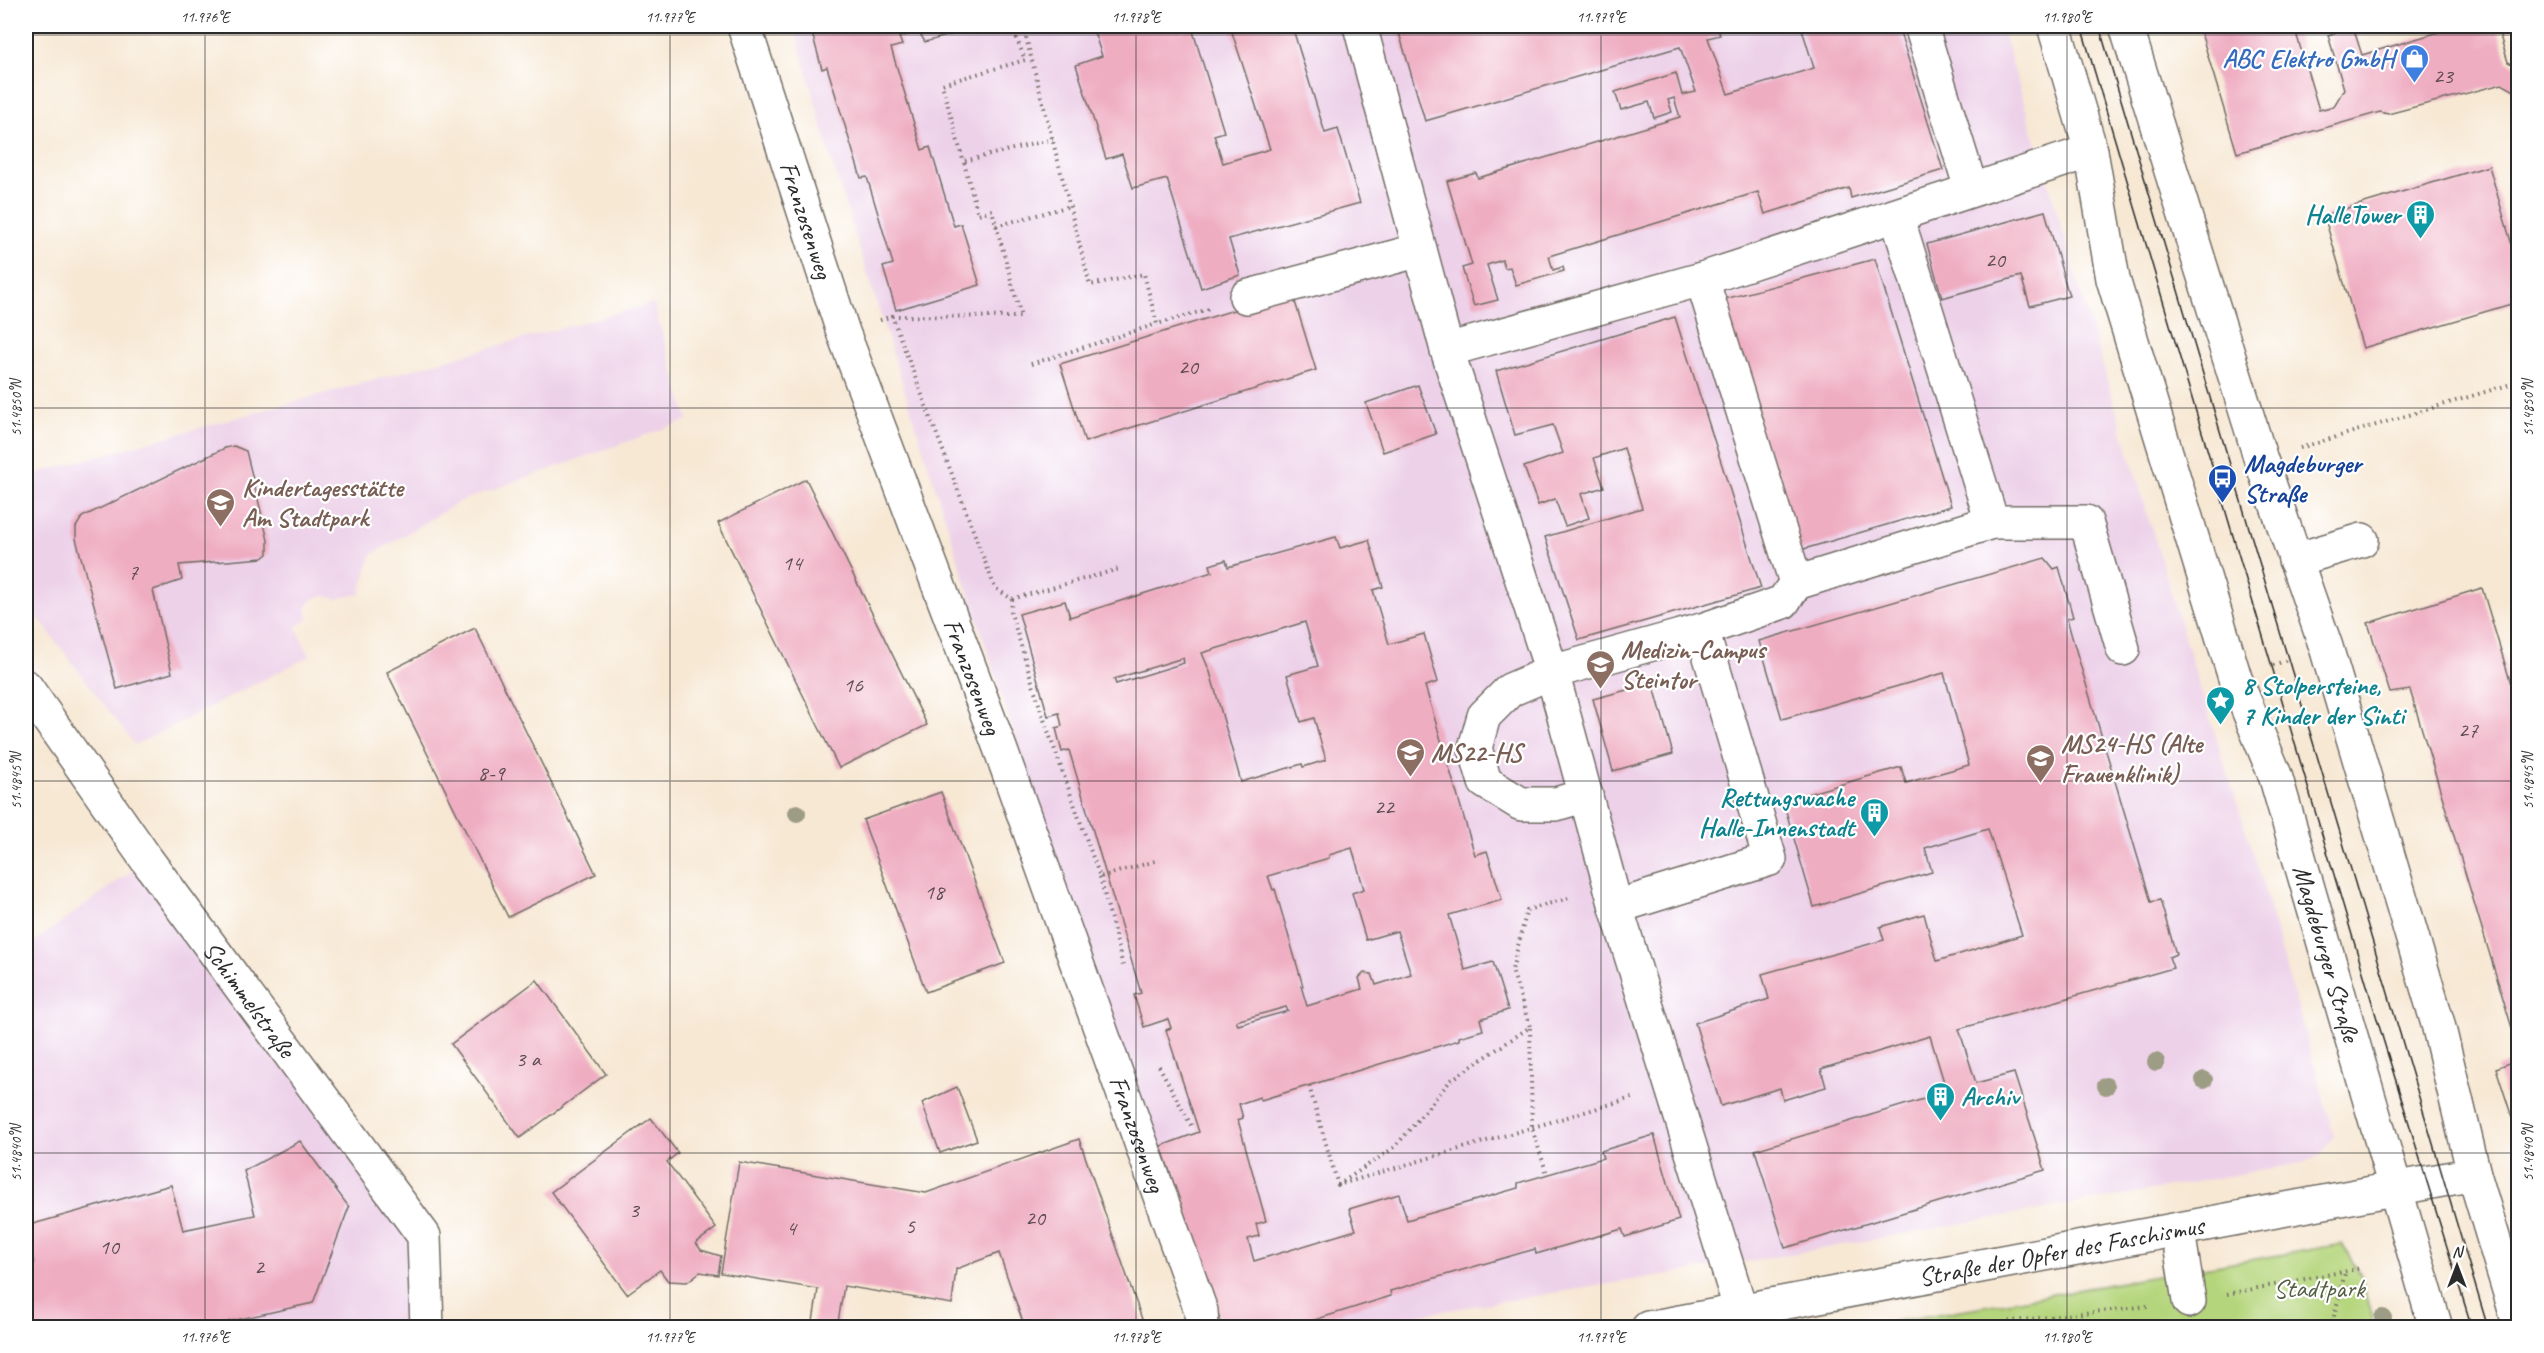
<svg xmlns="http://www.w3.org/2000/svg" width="2544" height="1353" viewBox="0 0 2544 1353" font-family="Caveat,sans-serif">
<rect width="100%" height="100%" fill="#fff"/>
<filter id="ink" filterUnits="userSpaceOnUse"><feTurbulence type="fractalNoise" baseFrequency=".0167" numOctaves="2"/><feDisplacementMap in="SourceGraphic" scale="12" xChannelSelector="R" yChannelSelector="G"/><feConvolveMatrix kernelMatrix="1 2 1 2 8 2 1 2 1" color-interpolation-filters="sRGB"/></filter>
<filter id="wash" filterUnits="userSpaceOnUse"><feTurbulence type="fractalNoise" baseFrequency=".008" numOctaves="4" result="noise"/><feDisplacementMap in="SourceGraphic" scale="24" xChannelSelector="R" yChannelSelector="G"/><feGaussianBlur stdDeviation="1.35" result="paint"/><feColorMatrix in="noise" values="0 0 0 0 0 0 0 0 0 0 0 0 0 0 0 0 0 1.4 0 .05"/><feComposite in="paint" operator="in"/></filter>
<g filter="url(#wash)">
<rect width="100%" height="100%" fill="#f7e8d4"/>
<!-- built -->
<g fill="#edd1e9">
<path d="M794,26H2001L2190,656L2261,878L2334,1136L2320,1156L2302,1163L1786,1255L1344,1327H1222L1153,1145L1010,722L832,162Z"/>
<path d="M653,303L688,420L461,501L371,555L360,594L336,599L324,595L313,599L306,608L308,619L296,627L310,656L135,745L26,602V476Z"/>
<path d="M147,860L424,1236L427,1327H26V948Z"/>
</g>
<!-- green -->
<path fill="#b5d57c" stroke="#708054" stroke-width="1.5" d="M2342,1244L2361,1276L2374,1327L1857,1328Z"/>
<g id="blocks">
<!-- building -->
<g fill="#efadc2" fill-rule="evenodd">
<path d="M810,26H983L925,42L919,32L899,37L902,45L891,48L922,150L930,147L954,226L961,224L980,285L896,310L883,267L893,264L867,177L861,178L827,67L822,69Z"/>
<path d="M1092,26H1179L1181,32L1192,28L1224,132L1214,135L1223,163L1270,149L1230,26H1292L1325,133L1338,129L1360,203L1229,239L1240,275L1201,288L1167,179L1133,188L1122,154L1106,159L1076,65L1102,56Z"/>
<path d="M1397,26H1717L1720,35L1708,38L1728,94L1814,68L1801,26H1898L1943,170L1851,198L1849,188L1765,214L1758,192L1549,256L1553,270L1563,267L1564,271L1516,285L1510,267L1505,268L1502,260L1487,265L1498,300L1474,306L1462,268L1472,265L1447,181L1476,173L1478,178L1680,117L1674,98L1668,100L1672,112L1654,118L1649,102L1621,110L1615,92L1676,73L1682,95L1696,92L1680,47L1425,121Z"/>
<path d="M2199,26H2294L2319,110L2334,106L2344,89L2328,35L2353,27L2362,55L2459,26H2497L2508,62L2518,67V93L2502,84L2388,114L2380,112L2237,153Z"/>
<path d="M2489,166L2518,266V302L2363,348L2324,215Z"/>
<path d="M2045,211L2069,296L2030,306L2021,276L1942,298L1927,244Z"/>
<path d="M1875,259L1951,506L1797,551L1721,300Z"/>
<path d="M1292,292L1316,370L1085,442L1060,364Z"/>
<path d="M1675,317L1761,588L1579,640L1545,537L1642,508L1624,448L1594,458L1604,487L1581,494L1589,518L1565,526L1555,499L1538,505L1524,467L1563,453L1553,425L1515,435L1496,371Z"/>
<path d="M1418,385L1436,434L1383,452L1366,403Z"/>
<path d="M234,446L246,451L268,540V554L263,558L179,565L182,580L153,590L172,673L117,689L76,539V527L82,517L225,448Z"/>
<path d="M806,479L927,725L839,768L718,523Z"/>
<path d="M1336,537L1340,548L1369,540L1383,587L1373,590L1389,644L1424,634L1438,682L1425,686L1475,855L1487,851L1502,900L1449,915L1465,970L1493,962L1508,1010L1480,1019L1483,1030L1459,1037V1040L1261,1100L1260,1097L1239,1104L1243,1118L1238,1120L1266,1221L1256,1224L1259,1236L1248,1239L1254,1261L1356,1230L1349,1209L1399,1194L1407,1220L1518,1188V1183L1603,1158L1601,1151L1654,1135L1679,1220L1625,1237L1622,1229L1536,1254L1535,1249L1390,1291L1391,1296L1289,1328H1223L1161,1146L1199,1132L1166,1030L1171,1028L1168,1019L1144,1027L1134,995L1141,993L1069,750L1062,752L1056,728L1062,726L1059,713L1048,716L1019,614L1065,601L1070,617L1212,572L1210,565L1226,560L1228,567ZM1305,622L1318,666L1287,675L1301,722L1314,718L1326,760L1303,767L1302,764L1241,782L1210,672L1202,653ZM1183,658L1184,663L1116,684L1114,679ZM1352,848L1364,889L1352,893L1366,940L1397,931L1411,974L1376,985L1372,974L1364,973L1359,978L1362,989L1307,1006L1301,986H1303L1275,889L1273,890L1268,876L1329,858V855ZM1286,1007L1288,1011L1238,1025L1236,1021Z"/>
<path d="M2045,558L2054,569L2059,567L2073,617L2067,619L2072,637L2149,895L2151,902L2160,900L2176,954L2169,957L2173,968L1959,1029L1976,1083L2014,1073L2045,1170L1785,1248L1755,1150L1947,1092L1930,1036L1821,1069L1826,1087L1783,1100L1780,1088L1721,1106L1695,1023L1769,999L1762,974L1884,940L1880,927L1924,914L1937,961L2022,935L1988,829L1925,848L1932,872L1814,907L1783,801L1901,767L1906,783L1969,765L1944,673L1782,719L1759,641Z"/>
<path d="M2482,588L2518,707V1048L2410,690L2390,693L2368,623Z"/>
<path d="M475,628L596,874L508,917L387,672Z"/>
<path d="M1653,683L1673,754L1613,771L1593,699Z"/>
<path d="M941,792L1005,963L926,992L863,820Z"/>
<path d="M537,980L606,1074L520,1138L451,1044Z"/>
<path d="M2518,1060V1136L2496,1068Z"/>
<path d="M957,1087L977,1140L940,1153L922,1103Z"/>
<path d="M651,1118L678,1153L667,1162L716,1228L696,1243L701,1250L721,1256L718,1275L700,1272L687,1282L668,1281L660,1270L627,1294L551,1192Z"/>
<path d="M1079,1139L1143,1322L1127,1328H1025L999,1253L956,1269L952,1304L844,1286L837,1328H812L818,1289L721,1273L739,1162L926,1193Z"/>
<path d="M300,1141L349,1207L313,1303L199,1328H26V1265L34,1264L26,1226L171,1185L183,1230L255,1215L244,1171Z"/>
</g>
</g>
</g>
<g filter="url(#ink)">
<use href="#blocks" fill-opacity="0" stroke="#726d66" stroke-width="1.5"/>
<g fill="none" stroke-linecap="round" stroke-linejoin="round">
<defs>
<g id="minor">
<path id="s1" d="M744,26L843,332L1000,748L1201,1311L1202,1328"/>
<path d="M1360,26L1447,350L1552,672L1616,907L1741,1311"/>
<path d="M1921,26L1971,189"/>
<path id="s2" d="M2054,26L2091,151L2113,279L2235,678L2275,775L2436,1328"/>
<path d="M2126,26L2261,460L2326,647L2438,1024L2474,1174L2518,1320"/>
<path d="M1702,279L1796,583"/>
<path d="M1246,297L1420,250"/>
<path d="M1447,350L1702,279L2091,151"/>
<path d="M1992,522H2086L2123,649"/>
<path d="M2295,560L2362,540"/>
<path id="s3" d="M26,687L147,860L424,1236L427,1328"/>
<path d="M1586,795L1556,804H1521L1485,782L1475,748L1484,716L1510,690L1552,672L1702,630L1783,602L1796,583L1992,522L1897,217"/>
<path d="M1616,907L1770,859L1702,630"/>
<path d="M2178,1231L2189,1301"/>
<path id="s4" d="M1648,1328L2474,1174"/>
</g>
</defs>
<!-- minor casing -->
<use href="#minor" stroke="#726d66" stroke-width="36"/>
<!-- path -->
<g stroke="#726d66" stroke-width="4" stroke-dasharray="1.5 4.5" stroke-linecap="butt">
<path d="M1023,26L1090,285L1144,274L1157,324L1209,309"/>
<path d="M965,161L1053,139"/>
<path d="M996,226L1070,206"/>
<path d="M892,316L1021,317L992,210L978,214L942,84L1025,60L1012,26"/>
<path d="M880,320L892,316L995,588L1012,599L1119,569"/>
<path d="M1031,364L1157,324"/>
<path d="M2300,448L2518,382"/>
<path d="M1012,599L1011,613L1042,714L1100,877L1159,860"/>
<path d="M2273,665L2288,660"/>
<path d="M1100,877L1123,966"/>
<path d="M1530,1028L1532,1128L1547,1174"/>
<path d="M1159,1066L1192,1127"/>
<path d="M1309,1086L1338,1185L1635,1097"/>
<path d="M1338,1185L1395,1147L1451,1080L1530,1027L1512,970L1527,910L1572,897"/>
<path d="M2227,1294L2362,1268"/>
<path d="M1949,1328L2148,1306"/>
<path d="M2331,1328L2345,1273"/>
</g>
<!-- minor -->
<use href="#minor" stroke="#fff" stroke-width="33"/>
<!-- tram -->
<g stroke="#2b2b2b" stroke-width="1.5">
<path d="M2081,26L2383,1039L2472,1328"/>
<path d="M2099,26L2488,1328"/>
</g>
</g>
<!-- trees -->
<g fill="#9d9c84">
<circle cx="797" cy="813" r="9"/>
<circle cx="2156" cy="1062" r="9"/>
<circle cx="2204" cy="1080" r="9"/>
<circle cx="2106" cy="1086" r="9"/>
<circle cx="2383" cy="1318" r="9"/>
</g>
</g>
<!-- ticks -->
<path fill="none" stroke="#2b2b2b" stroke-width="1.5" stroke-opacity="0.45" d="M205,26V1328M670,26V1328M1136,26V1328M1601,26V1328M2067,26V1328M26,35H2518M26,408H2518M26,781H2518M26,1153H2518"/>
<!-- icons -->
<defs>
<symbol id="shop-pin" viewBox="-11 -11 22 30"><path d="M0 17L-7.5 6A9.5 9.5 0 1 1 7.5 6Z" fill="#3f7fe0" stroke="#fff"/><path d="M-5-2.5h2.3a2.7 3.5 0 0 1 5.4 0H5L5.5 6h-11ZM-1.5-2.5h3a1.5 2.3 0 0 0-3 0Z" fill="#fff"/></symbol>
<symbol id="building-pin" viewBox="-11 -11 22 30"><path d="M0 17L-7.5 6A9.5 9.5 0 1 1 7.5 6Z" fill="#0f9aa8" stroke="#fff"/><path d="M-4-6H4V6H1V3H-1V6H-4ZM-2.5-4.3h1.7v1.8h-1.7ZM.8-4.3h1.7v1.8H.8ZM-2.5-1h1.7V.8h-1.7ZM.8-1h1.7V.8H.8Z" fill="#fff"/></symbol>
<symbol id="bus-pin" viewBox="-11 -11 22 30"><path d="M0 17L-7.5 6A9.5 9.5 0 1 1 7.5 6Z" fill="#1a4fb4" stroke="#fff"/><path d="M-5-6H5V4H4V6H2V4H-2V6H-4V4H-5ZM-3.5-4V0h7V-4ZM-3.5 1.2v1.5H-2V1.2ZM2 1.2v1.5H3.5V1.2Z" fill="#fff"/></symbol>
<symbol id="school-pin" viewBox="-11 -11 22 30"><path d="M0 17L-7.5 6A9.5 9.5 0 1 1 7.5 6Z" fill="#8d6e63" stroke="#fff"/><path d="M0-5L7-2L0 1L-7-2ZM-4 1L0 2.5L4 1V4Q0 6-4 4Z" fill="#fff"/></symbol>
<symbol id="university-pin" viewBox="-11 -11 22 30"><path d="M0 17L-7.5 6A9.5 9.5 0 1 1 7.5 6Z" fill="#8d6e63" stroke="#fff"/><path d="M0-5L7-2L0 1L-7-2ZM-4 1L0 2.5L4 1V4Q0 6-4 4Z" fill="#fff"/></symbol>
<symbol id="sight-pin" viewBox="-11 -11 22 30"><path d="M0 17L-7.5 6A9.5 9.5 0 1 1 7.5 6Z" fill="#0f9aa8" stroke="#fff"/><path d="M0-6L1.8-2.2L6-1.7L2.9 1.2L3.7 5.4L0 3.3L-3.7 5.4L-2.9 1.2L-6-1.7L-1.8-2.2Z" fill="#fff"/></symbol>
</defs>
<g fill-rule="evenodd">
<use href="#shop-pin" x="2398" y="42" width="33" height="45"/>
<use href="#building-pin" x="2404" y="198" width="33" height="45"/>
<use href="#bus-pin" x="2206" y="462" width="33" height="45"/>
<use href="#school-pin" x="204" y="486" width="33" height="45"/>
<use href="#university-pin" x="1584" y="648" width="33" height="45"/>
<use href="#sight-pin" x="2204" y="684" width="33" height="45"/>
<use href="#university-pin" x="1394" y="736" width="33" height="45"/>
<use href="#university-pin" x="2024" y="742" width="33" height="45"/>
<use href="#building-pin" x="1858" y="796" width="33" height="45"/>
<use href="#building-pin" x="1924" y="1080" width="33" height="45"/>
</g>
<g text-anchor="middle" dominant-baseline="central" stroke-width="4.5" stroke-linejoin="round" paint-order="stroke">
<!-- number labels -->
<g font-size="22" fill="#5c4c51">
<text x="2443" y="76">23</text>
<text x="1995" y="260">20</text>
<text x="1188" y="367">20</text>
<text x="792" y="563">14</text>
<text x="133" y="572">7</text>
<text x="853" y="685">16</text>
<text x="2468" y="730">27</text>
<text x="491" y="773">8-9</text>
<text x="1384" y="807">22</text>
<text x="934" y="892">18</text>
<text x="528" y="1059">3 a</text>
<text x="634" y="1210">3</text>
<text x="1035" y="1218">20</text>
<text x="910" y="1226">5</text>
<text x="791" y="1228">4</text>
<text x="109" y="1247">10</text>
<text x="259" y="1267">2</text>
</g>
<!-- shop labels -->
<g font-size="26" font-weight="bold" fill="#366cbe" stroke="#fff" text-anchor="end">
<text x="2394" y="58">ABC Elektro GmbH</text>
</g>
<!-- culture labels -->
<g font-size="26" font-weight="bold" fill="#0d838f" stroke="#fff" text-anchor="end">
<text x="2400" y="214">HalleTower</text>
<text x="2242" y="685" text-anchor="start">8 Stolpersteine,<tspan x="2242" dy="30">7 Kinder der Sinti</tspan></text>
<text x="1854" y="797">Rettungswache<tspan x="1854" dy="30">Halle-Innenstadt</tspan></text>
<text x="1961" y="1096" text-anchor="start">Archiv</text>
</g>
<!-- street labels -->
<g font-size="26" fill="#2b2b2b" stroke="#fff">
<text stroke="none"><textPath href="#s1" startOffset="204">Franzosenweg</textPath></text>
<text stroke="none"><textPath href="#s1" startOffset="690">Franzosenweg</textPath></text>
<text stroke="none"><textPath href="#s2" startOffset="968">Magdeburger Straße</textPath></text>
<text stroke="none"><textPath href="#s3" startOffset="384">Schimmelstraße</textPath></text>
<text stroke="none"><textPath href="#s1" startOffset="1176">Franzosenweg</textPath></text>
<text stroke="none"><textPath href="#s4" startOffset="420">Straße der Opfer des Faschismus</textPath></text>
</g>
<!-- transit labels -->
<g font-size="26" font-weight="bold" fill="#164399" stroke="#fff" text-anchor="start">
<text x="2244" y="463">Magdeburger<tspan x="2244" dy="30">Straße</tspan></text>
</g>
<!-- education labels -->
<g font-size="26" font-weight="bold" fill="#785e54" stroke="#fff" text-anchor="start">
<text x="242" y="487">Kindertagesstätte<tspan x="242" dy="30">Am Stadtpark</tspan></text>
<text x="1621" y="649">Medizin-Campus<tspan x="1621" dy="30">Steintor</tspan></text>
<text x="2061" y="743">MS24-HS (Alte<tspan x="2061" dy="30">Frauenklinik)</tspan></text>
<text x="1431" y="752">MS22-HS</text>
</g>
<!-- park labels -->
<g font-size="26" fill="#545e43" stroke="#fff">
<text x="2319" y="1288">Stadtpark</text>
</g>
</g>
<!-- margin -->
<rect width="2544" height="1353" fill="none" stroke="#fff" stroke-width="66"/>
<!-- north arrow -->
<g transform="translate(2457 1266)" stroke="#ffffff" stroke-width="4.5" paint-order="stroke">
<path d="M0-4.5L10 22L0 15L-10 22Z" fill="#2b2b2b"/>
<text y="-9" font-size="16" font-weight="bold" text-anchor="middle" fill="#2b2b2b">N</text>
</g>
<rect x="33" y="33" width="2478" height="1287" fill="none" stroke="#2b2b2b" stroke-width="2"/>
<g font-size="15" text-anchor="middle" fill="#2b2b2b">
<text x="205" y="22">11.976°E</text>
<text x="670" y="22">11.977°E</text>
<text x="1136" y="22">11.978°E</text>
<text x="1601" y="22">11.979°E</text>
<text x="2067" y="22">11.980°E</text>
<text transform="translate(16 408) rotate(-90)" y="5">51.4850°N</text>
<text transform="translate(2528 408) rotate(-90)" y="5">51.4850°N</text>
<text transform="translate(16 781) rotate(-90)" y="5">51.4845°N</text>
<text transform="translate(2528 781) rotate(-90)" y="5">51.4845°N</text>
<text transform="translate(16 1153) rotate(-90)" y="5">51.4840°N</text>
<text transform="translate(2528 1153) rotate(-90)" y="5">51.4840°N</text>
<text x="205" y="1342">11.976°E</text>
<text x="670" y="1342">11.977°E</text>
<text x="1136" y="1342">11.978°E</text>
<text x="1601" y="1342">11.979°E</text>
<text x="2067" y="1342">11.980°E</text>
</g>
</svg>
